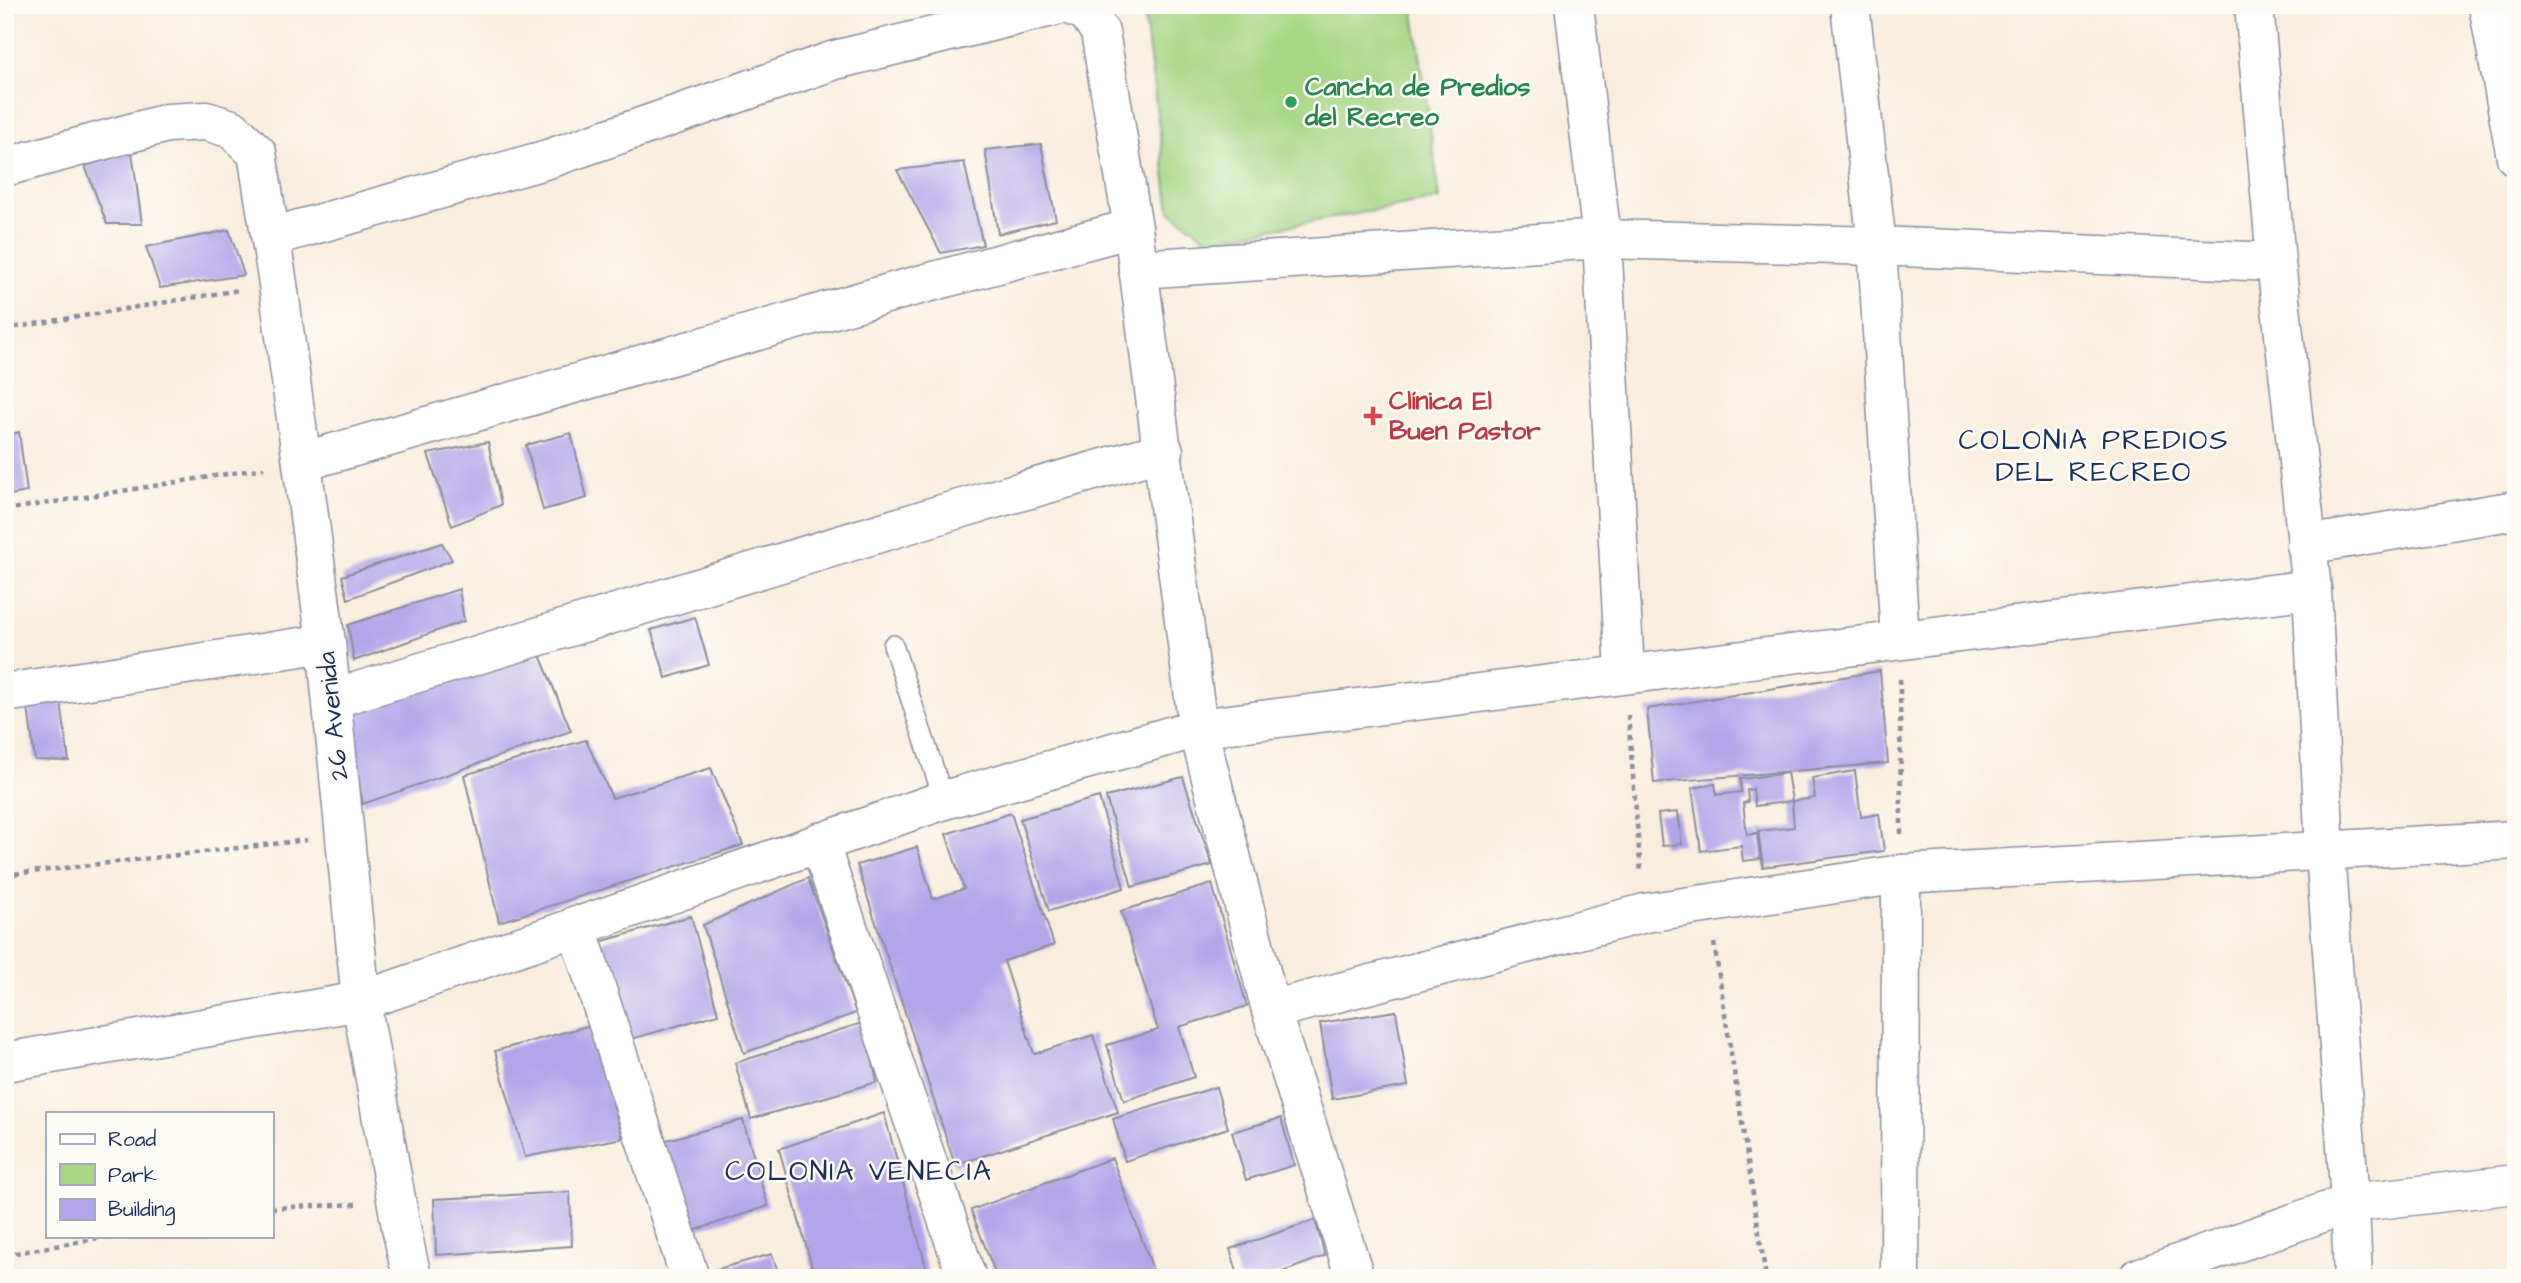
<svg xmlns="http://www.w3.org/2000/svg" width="2521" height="1283" viewBox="0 0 2521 1283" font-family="'Architects Daughter',sans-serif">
<rect width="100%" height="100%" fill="#fdfcf7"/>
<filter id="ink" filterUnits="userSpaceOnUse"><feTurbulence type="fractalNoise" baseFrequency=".0143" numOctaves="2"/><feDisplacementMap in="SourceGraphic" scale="14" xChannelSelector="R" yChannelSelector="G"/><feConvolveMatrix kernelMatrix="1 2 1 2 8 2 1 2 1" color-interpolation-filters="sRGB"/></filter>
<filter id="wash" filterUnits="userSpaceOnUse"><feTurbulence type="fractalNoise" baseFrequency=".00686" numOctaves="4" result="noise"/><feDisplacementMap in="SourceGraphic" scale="28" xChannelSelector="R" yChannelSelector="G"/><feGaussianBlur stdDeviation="1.57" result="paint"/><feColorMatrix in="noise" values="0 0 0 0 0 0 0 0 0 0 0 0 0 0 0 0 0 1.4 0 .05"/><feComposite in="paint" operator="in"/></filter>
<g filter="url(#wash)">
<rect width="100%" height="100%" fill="#f9eddd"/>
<!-- green -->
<path fill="#a7d785" stroke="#618372" stroke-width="2" d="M1143,5H1413L1440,199L1209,240L1170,211Z"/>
<g id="blocks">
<!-- building -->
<g fill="#b3a5e9">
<path d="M1041,144L1056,220L998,234L985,150Z"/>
<path d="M132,152L142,224H107L85,166Z"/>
<path d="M964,162L983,245L941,253L897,170Z"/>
<path d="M229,230L244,275L160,288L146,247Z"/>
<path d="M19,432L27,492L5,496V436Z"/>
<path d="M571,433L587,498L543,510L526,445Z"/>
<path d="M488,442L501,505L452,526L428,454Z"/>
<path d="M442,543L452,560L348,599L342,576Z"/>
<path d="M459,589L464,621L354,661L348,625Z"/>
<path d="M695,617L709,665L666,678L651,630Z"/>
<path d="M540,655L571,731L363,804L345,714Z"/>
<path d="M1880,671L1888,763L1654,783L1647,709Z"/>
<path d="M27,700L61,703L69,761L35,760Z"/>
<path d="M586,740L612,798L711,768L743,845L499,922L464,775Z"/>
<path d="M1855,771L1861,817L1879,814L1884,851L1763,867L1758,831L1794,827L1792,801L1815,798L1812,778Z"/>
<path d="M1787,773L1792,801L1755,806L1753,789L1747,790L1748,802L1743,803L1747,835L1757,833L1760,859L1743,861L1741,846L1701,851L1692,788L1715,784L1717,795L1741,792L1740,779Z"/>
<path d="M1183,777L1212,865L1132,887L1106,797Z"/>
<path d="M1099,797L1124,888L1049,911L1020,819Z"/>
<path d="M1678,812L1682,844L1662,846L1658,814Z"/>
<path d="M1011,813L1054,945L1004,961L1034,1054L1093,1035L1118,1112L955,1165L857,865L917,847L933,899L964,889L946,834Z"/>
<path d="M808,878L856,1013L744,1053L703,925Z"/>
<path d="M1212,884L1247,1006L1179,1027L1194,1077L1124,1101L1107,1045L1158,1030L1121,911Z"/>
<path d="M691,916L718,1014L621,1042L596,943Z"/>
<path d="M1396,1011L1408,1086L1332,1099L1320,1023Z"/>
<path d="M865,1022L877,1082L751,1119L735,1063Z"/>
<path d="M591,1025L623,1138L525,1157L495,1051Z"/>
<path d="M1216,1087L1228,1128L1125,1161L1113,1119Z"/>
<path d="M884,1113L928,1274L913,1278H815L779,1149Z"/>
<path d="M1281,1118L1294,1165L1246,1180L1232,1132Z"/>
<path d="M743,1120L768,1206L684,1234L659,1142Z"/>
<path d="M1112,1158L1156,1278H997L971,1210Z"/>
<path d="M570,1192L572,1246L436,1255L434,1199Z"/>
<path d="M1315,1220L1325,1256L1267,1278H1239L1230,1249Z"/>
<path d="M772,1254L780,1278H704L703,1273Z"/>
</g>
</g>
</g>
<g filter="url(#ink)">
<use href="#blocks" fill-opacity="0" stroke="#8a8e9e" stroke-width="2"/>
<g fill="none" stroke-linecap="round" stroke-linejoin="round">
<defs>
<path id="lane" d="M893,645L944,800"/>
<g id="street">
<path d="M1069,5L1087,12L1100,32L1133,228L1198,728L1271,1010L1355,1278"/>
<path d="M1574,5L1602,239L1625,673"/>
<path d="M1850,5L1877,246L1900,640"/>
<path d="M2254,5L2276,262L2312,589L2325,852L2350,1203L2353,1278"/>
<path d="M2488,5L2516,157"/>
<path d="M5,167L167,123L206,121L232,129L257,153L278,284L326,643L361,1001L401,1227L412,1278"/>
<path d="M271,237L548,159L835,60L1060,5"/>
<path d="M1138,269L1602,239L1877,246L2276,262"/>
<path d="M302,462L893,292L1133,228"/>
<path d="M2306,545L2516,510"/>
<path d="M5,693L326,643"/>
<path d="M332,699L952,511L1164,451"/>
<path d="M819,842L967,1278"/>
<path d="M576,925L690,1278"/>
<path d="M1271,1010L1645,913L1901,874L2516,840"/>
<path d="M5,1062L361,1001L944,800L1198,728L2312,589"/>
<path d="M1900,1278L1901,874"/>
<path d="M2138,1278L2350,1203L2516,1184"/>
</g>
</defs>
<!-- lane casing -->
<use href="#lane" stroke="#8a8e9e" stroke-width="22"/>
<!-- street casing -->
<use href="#street" stroke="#8a8e9e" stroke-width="41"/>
<!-- path -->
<g stroke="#8a8e9e" stroke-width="4.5" stroke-dasharray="5 5" stroke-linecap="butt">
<path d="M5,329L239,290"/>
<path d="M5,510L264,468"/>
<path d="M1900,679L1901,835"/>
<path d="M1628,715L1641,873"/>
<path d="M5,875L307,840"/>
<path d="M1714,943L1766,1278"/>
<path d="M271,1208L357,1204"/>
<path d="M5,1255L110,1236"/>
</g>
<!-- lane -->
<use href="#lane" stroke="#fff" stroke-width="19"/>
<!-- street -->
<use href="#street" stroke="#fff" stroke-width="38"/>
</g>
</g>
<!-- markers -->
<circle fill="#2e9e5b" stroke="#fdfcf7" stroke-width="2.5" cx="1291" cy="102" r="7"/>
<path fill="#e0444e" stroke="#fdfcf7" stroke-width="2.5" d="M1369.5 405.5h7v7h7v7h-7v7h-7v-7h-7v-7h7z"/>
<g text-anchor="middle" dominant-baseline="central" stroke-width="5" stroke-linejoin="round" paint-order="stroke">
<!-- leisure labels -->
<g font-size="26" font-weight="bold" fill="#27864d" stroke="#fdfcf7" text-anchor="start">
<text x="1305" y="87">Cancha de Predios<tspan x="1305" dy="30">del Recreo</tspan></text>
</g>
<!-- health labels -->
<g font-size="26" font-weight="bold" fill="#be3a42" stroke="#fdfcf7" text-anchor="start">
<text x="1389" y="401">Clínica El<tspan x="1389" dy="30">Buen Pastor</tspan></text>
</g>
<!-- street labels -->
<g font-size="26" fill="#1b2f5e" stroke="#fdfcf7">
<text transform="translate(333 716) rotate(-96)">26 Avenida</text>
</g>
<!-- neighbourhood labels -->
<g font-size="28" letter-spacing="2" fill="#1b2f5e" stroke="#fdfcf7">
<text x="2094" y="440">COLONIA PREDIOS<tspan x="2094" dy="32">DEL RECREO</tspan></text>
<text x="859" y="1171">COLONIA VENECIA</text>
</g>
</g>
<!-- margin -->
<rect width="2521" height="1283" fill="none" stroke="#fdfcf7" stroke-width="28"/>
<!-- legend -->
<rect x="46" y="1112" width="228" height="126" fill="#fdfcf7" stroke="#a3aaba" stroke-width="2"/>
<rect x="60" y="1134" width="35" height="10" fill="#ffffff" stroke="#a3aaba" stroke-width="2"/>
<text x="108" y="1146" font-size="21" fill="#1b2f5e">Road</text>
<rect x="60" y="1164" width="35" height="21" fill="#a7d785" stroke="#a3aaba" stroke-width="2"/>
<text x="108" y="1182" font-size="21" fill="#1b2f5e">Park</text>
<rect x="60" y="1199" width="35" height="21" fill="#b3a5e9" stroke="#a3aaba" stroke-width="2"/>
<text x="108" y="1216" font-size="21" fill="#1b2f5e">Building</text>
</svg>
